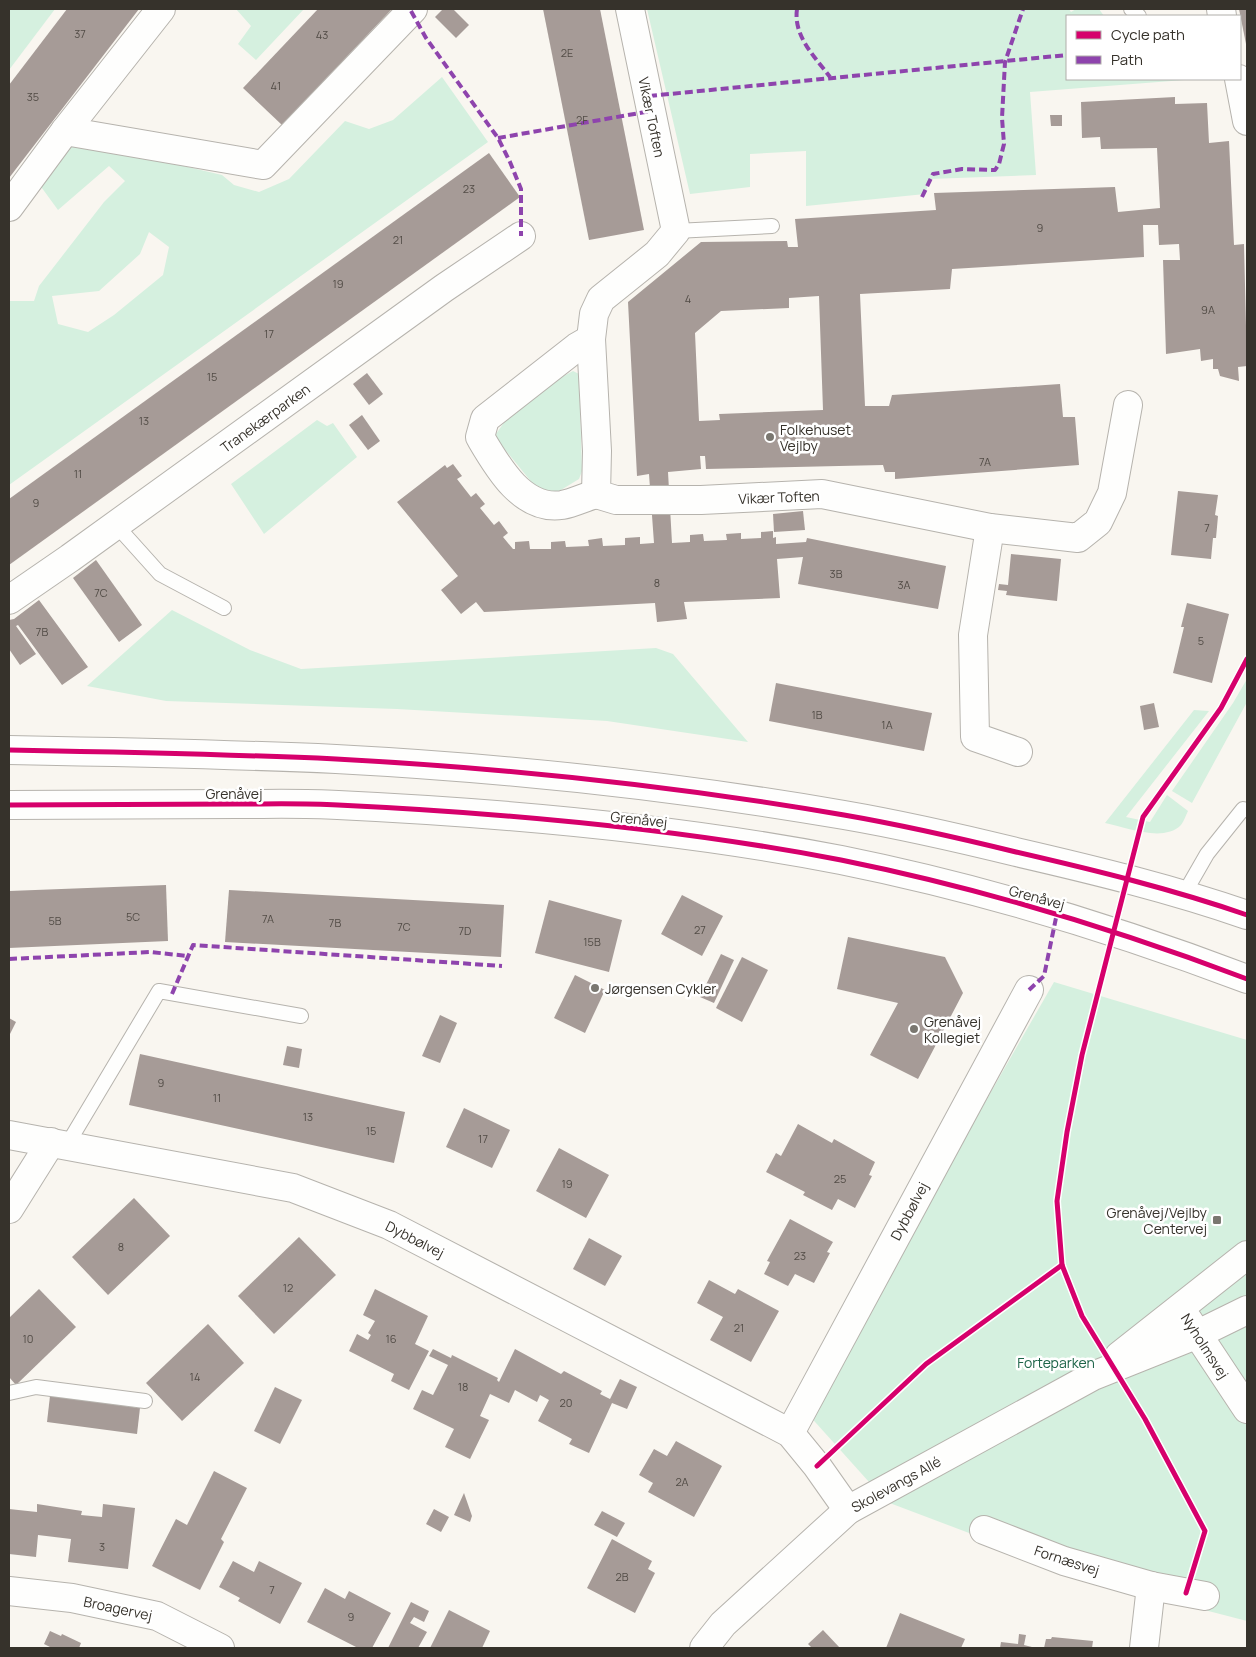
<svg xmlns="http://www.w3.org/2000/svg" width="1256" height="1657" viewBox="0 0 1256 1657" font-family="Manrope,sans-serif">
<rect width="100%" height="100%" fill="#f9f6f0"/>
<!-- green -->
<g fill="#d5f0df" fill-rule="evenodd">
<path d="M9,9H55L9,70Z"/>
<path d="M236,9H304L256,60L238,44L251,26Z"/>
<path d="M647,9H1069L1071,12L1076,9H1099L1104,16H1067V79H1197L1030,92L1036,175L930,179L925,194L806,206V151L750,154V187L690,194Z"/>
<path d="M442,77L488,142L9,485V301H34L39,286L104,202L125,181L109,166L58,210L39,184L67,148L90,144L222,175L234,185L259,192L289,179L345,121L369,129L393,120ZM149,232L169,247L163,275L114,315L88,332L58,324L52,296L99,291L140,254Z"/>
<path d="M573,371L579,374L582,471L579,479L556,493L543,490L533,484L498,441L496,434L505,421L560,378Z"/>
<path d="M317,420L327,426L333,423L357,457L264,534L231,484Z"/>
<path d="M172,610L250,650L301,669L656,648L673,654L748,742L607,721L397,709L166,701L87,686Z"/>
<path d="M1247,679V702L1192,803L1172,791L1233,703Z"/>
<path d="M1194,710L1209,711L1126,817L1150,822L1167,795L1188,811C1186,815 1184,821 1181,825C1163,843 1126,827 1105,823Z"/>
<path d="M1054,982L1247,1040V1621L1104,1584L887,1502L807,1413Z"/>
</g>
<!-- building -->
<g fill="#a69b97" fill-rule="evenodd">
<path d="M67,9H139L9,178V85Z"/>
<path d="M318,9H392L282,125L243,88Z"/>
<path d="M443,9H453L469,25L456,38L435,17Z"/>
<path d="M543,9H600L644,230L589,240Z"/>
<path d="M1239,9H1247V44H1246Z"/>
<path d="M1175,97V104L1207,103L1209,143L1229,141L1234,245L1244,244L1247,366L1238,367L1239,381L1220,376L1218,369H1213V359L1201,361L1200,349L1166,354L1163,260H1180L1179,244L1159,245L1158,225H1143L1144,257L952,269L950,289L860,294L865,406H889L892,395L1060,384L1063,417H1075L1079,465L895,479V472H885L883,465L706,469L705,456H700L701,469L668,472L672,543L690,542V535L703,534L704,541L727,540L726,534L741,533V539L761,538V532L773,531V538L776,537V544L806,542L807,538L946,566L938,609L798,584L803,557L777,559L780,598L684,602L687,619L657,622L655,603L484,612L476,602L461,614L441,590L458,576L397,502L445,465L447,468L453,464L462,476L457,479L471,497L476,493L485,504L480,508L494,525L499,521L508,533L503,537L513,549H515V542L529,541L530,549H551V542L565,541L566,547L589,546L588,540L602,538L603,546L625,545V538L640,537V544L654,543L649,474L637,476L628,302L701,242L787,241L788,247H798L795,219L936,210L934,193L1115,187L1118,212L1160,208L1157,148L1101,149L1100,137L1082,138L1081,102ZM819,296L823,410L719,414L720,420L699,421L695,333L721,311L789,308V298Z"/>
<path d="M1050,115H1062V126H1051Z"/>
<path d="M489,153L520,197L9,565V499Z"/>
<path d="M367,373L383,394L369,405L353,384Z"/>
<path d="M362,415L380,441L368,450L349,425Z"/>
<path d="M1178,491L1218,495L1215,515L1218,516L1216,538H1213L1211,559L1171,555Z"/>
<path d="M803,511L805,530L774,532L773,514Z"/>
<path d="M1011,554L1061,559L1057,601L1006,595L1007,591L998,590L999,584L1008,585Z"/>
<path d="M96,560L142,625L119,642L73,578Z"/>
<path d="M39,600L88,667L62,685L18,625L16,626L36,654L20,665L9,649V620L14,619Z"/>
<path d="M1187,603L1229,614L1212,683L1173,673L1184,627H1181Z"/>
<path d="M776,683L932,713L924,751L769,721Z"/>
<path d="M1154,703L1159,727L1144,730L1140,706Z"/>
<path d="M166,885L168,941L9,948V891Z"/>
<path d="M229,890L504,905L501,957L225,942Z"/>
<path d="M682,895L723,916L702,956L661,934Z"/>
<path d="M549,900L622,920L609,972L535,953Z"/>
<path d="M848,937L945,957L963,993L918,1079L870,1055L898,1003L837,989Z"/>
<path d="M721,954L734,960L714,1003L700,997Z"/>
<path d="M742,957L768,970L742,1022L716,1008Z"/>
<path d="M575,975L605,990L585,1033L554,1018Z"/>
<path d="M440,1015L457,1023L440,1063L422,1056Z"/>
<path d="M9,1018L16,1022L9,1036Z"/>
<path d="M287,1046L302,1049L299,1068L283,1065Z"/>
<path d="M140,1054L405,1112L394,1163L129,1105Z"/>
<path d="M464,1108L510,1130L492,1168L446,1147Z"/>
<path d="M798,1124L832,1143L834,1139L875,1162L869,1175L872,1176L855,1208L838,1199L832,1210L803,1195L805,1192L766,1172L776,1153L781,1156Z"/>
<path d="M559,1148L609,1175L586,1218L536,1191Z"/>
<path d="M134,1198L170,1236L108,1295L72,1257Z"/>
<path d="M790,1219L833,1242L827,1252L830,1253L814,1283L795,1274L788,1286L764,1274L770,1262L767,1261Z"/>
<path d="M299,1237L336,1275L274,1334L238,1296Z"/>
<path d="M589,1238L622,1256L605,1286L573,1269Z"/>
<path d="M709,1280L735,1294L738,1289L779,1311L751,1362L710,1340L723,1317L697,1303Z"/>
<path d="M39,1289L76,1327L16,1385L9,1377V1318Z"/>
<path d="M375,1289L428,1316L415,1344L429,1351L409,1390L391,1381L394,1374L349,1351L357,1334L368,1340L371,1335L368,1333L375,1321L363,1315Z"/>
<path d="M208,1324L244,1363L182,1421L146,1383Z"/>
<path d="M433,1349L451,1358L452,1355L498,1378L497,1380L499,1382L515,1349L561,1374L564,1371L602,1391L600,1394L610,1399L620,1379L637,1387L627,1409L612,1403L589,1453L569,1444L572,1439L538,1421L549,1400L540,1395L537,1402L515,1390L509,1403L490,1394L480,1416L489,1420L470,1459L445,1447L454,1429L413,1409L422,1390L433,1395L448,1365L429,1356Z"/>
<path d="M275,1387L302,1400L280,1444L254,1431Z"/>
<path d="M50,1396L140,1408L137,1434L47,1422Z"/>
<path d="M676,1441L722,1466L694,1517L648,1492L653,1483L639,1475L654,1449L667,1456Z"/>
<path d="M214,1471L247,1488L221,1539L224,1542L200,1590L152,1566L176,1519L187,1525Z"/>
<path d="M464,1493L472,1516L470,1522L454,1515Z"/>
<path d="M37,1504L82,1511L81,1515L102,1517L103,1504L135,1508L128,1569L68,1562L71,1539L38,1535L36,1557L9,1554V1509L37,1512Z"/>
<path d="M434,1509L449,1517L441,1532L426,1524Z"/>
<path d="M602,1511L625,1523L617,1537L594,1525Z"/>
<path d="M612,1539L652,1561L648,1569L655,1573L635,1613L587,1588Z"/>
<path d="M233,1561L254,1572L259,1561L302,1583L280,1624L238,1601L240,1598L219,1587Z"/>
<path d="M325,1588L345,1599L349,1591L391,1613L372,1648H358L307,1622Z"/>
<path d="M411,1602L429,1611L424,1622L414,1617L410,1623L427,1632L418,1648H388Z"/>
<path d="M449,1610L490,1631L482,1648H430Z"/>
<path d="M900,1613L965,1639L961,1648H886Z"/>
<path d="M823,1630L840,1648H812L808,1644Z"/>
<path d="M50,1631L61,1636L62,1634L81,1643L79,1648H52L44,1644Z"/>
<path d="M1019,1634L1026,1635L1024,1645L1036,1648H1000L1001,1642L1018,1644Z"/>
<path d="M1052,1637L1093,1641L1092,1648H1044L1046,1639H1051Z"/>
</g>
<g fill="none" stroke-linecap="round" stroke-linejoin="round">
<defs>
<g id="service">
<path d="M1131,9L1139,16"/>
<path d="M676,231L772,226"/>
<path d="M116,525L160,574L224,608"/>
<path d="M1184,894L1207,854L1243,809L1247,810"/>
<path d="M67,1145L159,991L301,1016"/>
<path d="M9,1393L36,1387L145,1401"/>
</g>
<g id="minor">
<path d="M630,9L676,231L657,254L601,299L594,314L591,339L597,451L596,494L616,500H701L822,494L990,528L1078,538L1098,522L1112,493L1128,405"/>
<path d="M1221,9L1222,16"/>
<path d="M1239,79L1247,121"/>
<path d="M65,131L263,165L413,9"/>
<path d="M9,207L65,131L161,9"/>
<path d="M591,339L577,347L485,419L480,437C497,466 522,511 562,505C573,503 585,497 596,494"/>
<path d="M990,528L973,635L975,737L1018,752"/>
<path d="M9,600L70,558L444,288L521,236"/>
<path d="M9,1135L293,1188L389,1225L790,1433L817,1466L848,1510"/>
<path d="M9,1209L51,1142"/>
<path d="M1188,1320L1247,1409"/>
<path d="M1119,1356L1247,1255"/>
<path d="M790,1433L1029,990"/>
<path d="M984,1530L1064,1561L1151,1586L1205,1596"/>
<path d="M9,1591L72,1598L157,1616L220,1648"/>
<path d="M704,1648L723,1624L848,1510L1093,1376L1198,1334L1247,1310"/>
<path d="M1144,1648L1151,1586"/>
</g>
<g id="secondary">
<path d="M9,750C118,752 227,754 336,759C506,768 676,786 844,815C902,825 959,838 1016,852C1094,870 1172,889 1247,915"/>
<path d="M9,805C85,805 161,804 237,804C270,804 304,803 338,805C506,813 676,828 841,860C980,888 1115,929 1247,979"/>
</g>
</defs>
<!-- service casing -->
<use href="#service" stroke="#b6b3ad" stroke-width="16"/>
<!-- minor casing -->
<use href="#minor" stroke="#b6b3ad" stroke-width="30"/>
<!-- secondary casing -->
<use href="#secondary" stroke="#b6b3ad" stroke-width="30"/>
<!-- service -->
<use href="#service" stroke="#fefefd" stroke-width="14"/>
<!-- minor -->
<use href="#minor" stroke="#fefefd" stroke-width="28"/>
<!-- secondary -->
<use href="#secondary" stroke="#fefefd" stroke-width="28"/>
<!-- quiet -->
<g stroke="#8e44ad" stroke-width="4" stroke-dasharray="8 4" stroke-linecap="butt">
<path d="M797,9C793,36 815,57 830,77"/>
<path d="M411,11L426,38L498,138L510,162L521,189V236"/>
<path d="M649,96L1067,55"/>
<path d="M498,138L651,111"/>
<path d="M922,197L933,174L962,169L995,170L999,164L1004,144L1002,118L1005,62L1023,9"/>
<path d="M9,959L150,952L188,956"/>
<path d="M1029,990L1044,976L1057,913"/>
<path d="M172,994L193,945L502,966"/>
</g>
<defs>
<g id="cycleway">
<path d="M9,750C118,752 227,754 336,759C506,768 676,786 844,815C902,825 959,838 1016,852C1094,870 1172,889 1247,915"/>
<path d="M9,805C85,805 161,804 237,804C270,804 304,803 338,805C506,813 676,828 841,860C980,888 1115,929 1247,979"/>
<path d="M817,1466L926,1364L1062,1265"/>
<path d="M1186,1593L1205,1531L1145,1419L1082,1316L1062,1265L1057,1201L1067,1132L1082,1055L1143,817L1221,708L1247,659"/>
</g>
</defs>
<!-- cycleway casing -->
<use href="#cycleway" stroke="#fff" stroke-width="8"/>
<!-- cycleway -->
<use href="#cycleway" stroke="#d6006c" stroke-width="5"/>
</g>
<!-- markers -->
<g fill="#7a7770" stroke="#fff" stroke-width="2">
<circle cx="770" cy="437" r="5"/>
<circle cx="595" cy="988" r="5"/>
<circle cx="914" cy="1029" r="5"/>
<rect x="1212" y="1215" width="10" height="10" rx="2.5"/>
</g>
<g text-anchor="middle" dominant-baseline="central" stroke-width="5" stroke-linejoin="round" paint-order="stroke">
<!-- number labels -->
<g font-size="11" fill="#524c46">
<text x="80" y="33">37</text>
<text x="322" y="34">43</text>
<text x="567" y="52">2E</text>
<text x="276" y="85">41</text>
<text x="33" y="96">35</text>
<text x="582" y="119">2F</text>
<text x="469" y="188">23</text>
<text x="1040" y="227">9</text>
<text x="398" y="239">21</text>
<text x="338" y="283">19</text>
<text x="688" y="298">4</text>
<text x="1208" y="309">9A</text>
<text x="269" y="333">17</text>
<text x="212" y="376">15</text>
<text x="144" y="420">13</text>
<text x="985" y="461">7A</text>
<text x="78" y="473">11</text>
<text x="36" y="502">9</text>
<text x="1207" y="527">7</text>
<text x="836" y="573">3B</text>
<text x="657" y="582">8</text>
<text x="904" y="584">3A</text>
<text x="101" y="592">7C</text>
<text x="42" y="631">7B</text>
<text x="1201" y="640">5</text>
<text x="817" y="714">1B</text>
<text x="887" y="724">1A</text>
<text x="133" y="916">5C</text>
<text x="268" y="918">7A</text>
<text x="55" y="920">5B</text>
<text x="335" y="922">7B</text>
<text x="404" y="926">7C</text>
<text x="700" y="929">27</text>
<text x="465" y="930">7D</text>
<text x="592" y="941">15B</text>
<text x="161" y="1082">9</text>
<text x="217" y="1097">11</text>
<text x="308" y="1116">13</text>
<text x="371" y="1130">15</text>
<text x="483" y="1138">17</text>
<text x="840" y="1178">25</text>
<text x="567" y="1183">19</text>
<text x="121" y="1246">8</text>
<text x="800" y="1255">23</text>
<text x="288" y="1287">12</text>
<text x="739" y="1327">21</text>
<text x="28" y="1338">10</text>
<text x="391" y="1338">16</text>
<text x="195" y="1376">14</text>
<text x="463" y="1386">18</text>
<text x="566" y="1402">20</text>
<text x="682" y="1481">2A</text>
<text x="102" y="1546">3</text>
<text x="622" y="1576">2B</text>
<text x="272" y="1589">7</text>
<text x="351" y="1616">9</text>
</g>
<!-- street labels -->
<g font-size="14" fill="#36322b" stroke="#fff">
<text transform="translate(652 117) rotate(78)">Vikær Toften</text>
<text transform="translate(265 418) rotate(-36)">Tranekærparken</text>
<text transform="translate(779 497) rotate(-2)">Vikær Toften</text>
<text x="234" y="793">Grenåvej</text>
<text transform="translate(639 819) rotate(6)">Grenåvej</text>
<text transform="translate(1037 897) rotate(15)">Grenåvej</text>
<text transform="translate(909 1211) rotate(-62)">Dybbølvej</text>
<text transform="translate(415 1239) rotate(27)">Dybbølvej</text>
<text transform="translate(1205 1346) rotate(57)">Nyholmsvej</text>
<text transform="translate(896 1484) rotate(-29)">Skolevangs Allé</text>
<text transform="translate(1067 1560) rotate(18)">Fornæsvej</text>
<text transform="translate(118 1608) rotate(12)">Broagervej</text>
</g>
<!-- poi labels -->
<g font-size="14" fill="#36322b" stroke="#fff" text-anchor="start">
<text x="780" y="429">Folkehuset<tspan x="780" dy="16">Vejlby</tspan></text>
<text x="605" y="988">Jørgensen Cykler</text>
<text x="924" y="1021">Grenåvej<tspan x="924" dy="16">Kollegiet</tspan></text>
<text x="1207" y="1212" text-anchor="end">Grenåvej/Vejlby<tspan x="1207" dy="16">Centervej</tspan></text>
</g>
<!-- park labels -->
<g font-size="14" fill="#1d6449" stroke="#fff">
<text x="1056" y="1362">Forteparken</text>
</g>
</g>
<!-- border -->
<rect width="1256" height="1657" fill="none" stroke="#36322b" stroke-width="20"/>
<!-- legend -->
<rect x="1066" y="15" width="175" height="65" fill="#ffffff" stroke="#afadaa"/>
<rect x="1076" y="31" width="25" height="8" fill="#d6006c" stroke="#afadaa"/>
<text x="1111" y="40" font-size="15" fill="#36322b">Cycle path</text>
<rect x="1076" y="56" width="25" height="8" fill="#8e44ad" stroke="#afadaa"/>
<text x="1111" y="65" font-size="15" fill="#36322b">Path</text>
</svg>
